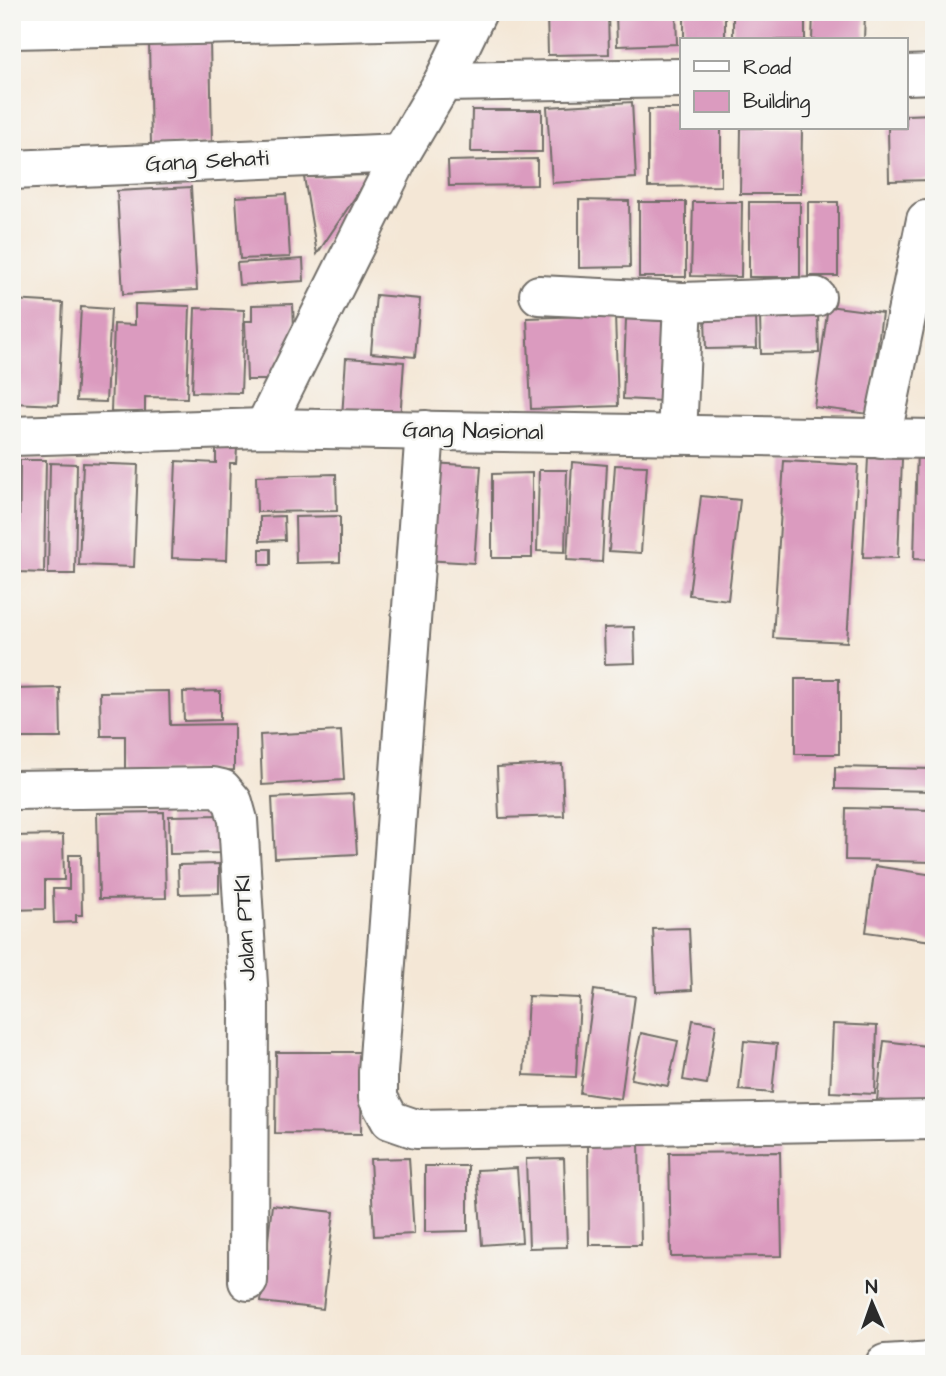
<svg xmlns="http://www.w3.org/2000/svg" width="946" height="1376" viewBox="0 0 946 1376" font-family="'Architects Daughter',sans-serif">
<rect width="100%" height="100%" fill="#f6f6f2"/>
<filter id="ink" filterUnits="userSpaceOnUse"><feTurbulence type="fractalNoise" baseFrequency=".0143" numOctaves="2"/><feDisplacementMap in="SourceGraphic" scale="14" xChannelSelector="R" yChannelSelector="G"/><feConvolveMatrix kernelMatrix="1 2 1 2 8 2 1 2 1" color-interpolation-filters="sRGB"/></filter>
<filter id="wash" filterUnits="userSpaceOnUse"><feTurbulence type="fractalNoise" baseFrequency=".00686" numOctaves="4" result="noise"/><feDisplacementMap in="SourceGraphic" scale="28" xChannelSelector="R" yChannelSelector="G"/><feGaussianBlur stdDeviation="1.57" result="paint"/><feColorMatrix in="noise" values="0 0 0 0 0 0 0 0 0 0 0 0 0 0 0 0 0 1.4 0 .05"/><feComposite in="paint" operator="in"/></filter>
<g filter="url(#wash)">
<rect width="100%" height="100%" fill="#f4e7d6"/>
<g id="blocks">
<!-- building -->
<g fill="#db9bbf">
<path d="M547,12H608L609,54L548,55Z"/>
<path d="M616,12H676L677,44L617,46Z"/>
<rect x="684" y="12" width="41" height="28"/>
<rect x="733" y="12" width="72" height="28"/>
<path d="M813,12H865L864,40H812Z"/>
<path d="M210,40L212,144L151,145L149,41Z"/>
<path d="M632,102L636,178L552,183L547,107Z"/>
<path d="M648,109H682V128H721V186L648,187Z"/>
<path d="M472,110H542V152H471Z"/>
<path d="M934,114V180L889,181L888,128H906V115Z"/>
<path d="M741,128H802L801,194H740Z"/>
<path d="M537,159V185L449,186L448,161Z"/>
<path d="M370,175L317,254L304,177Z"/>
<path d="M191,187L197,290L123,294L117,191Z"/>
<path d="M286,194L290,257L240,259L236,197Z"/>
<path d="M579,200L629,201L630,267L579,268Z"/>
<rect x="639" y="202" width="47" height="75"/>
<path d="M693,202H742L741,277L691,276Z"/>
<rect x="749" y="202" width="51" height="75"/>
<rect x="808" y="202" width="30" height="74"/>
<path d="M303,259L304,281L239,285L237,263Z"/>
<path d="M376,295L420,299L415,357L371,353Z"/>
<path d="M12,300L63,303L58,405L12,403Z"/>
<path d="M135,304L190,306L187,398L145,397V413L111,412L114,324L135,325Z"/>
<path d="M293,304L295,354H279L280,380H247L245,321H252V305Z"/>
<path d="M828,306L882,313L869,414L814,407Z"/>
<path d="M81,307L111,309L106,402L76,401Z"/>
<path d="M195,308L244,310L241,393L192,392Z"/>
<path d="M615,315L618,406L531,409L527,318Z"/>
<path d="M756,315L757,348L706,349L705,316Z"/>
<path d="M818,315L819,353L761,354L760,316Z"/>
<path d="M626,319L667,321L663,401L623,399Z"/>
<path d="M346,358L404,362L400,420L342,417Z"/>
<path d="M216,448H237L236,463H230L227,560L172,558L176,461L216,463Z"/>
<path d="M917,448L934,449V560L914,559Z"/>
<path d="M868,458L902,459L898,558L863,557Z"/>
<path d="M20,460H46L44,573L19,572Z"/>
<path d="M784,461L858,465L847,642L773,638Z"/>
<path d="M572,462L607,465L602,562L567,560Z"/>
<path d="M50,463L77,464L75,574H48Z"/>
<path d="M83,463L138,465L134,567L79,565Z"/>
<path d="M431,463L481,466L474,563L425,560Z"/>
<path d="M615,465L647,466L641,553L609,551Z"/>
<path d="M539,470H567L565,552L537,551Z"/>
<path d="M532,473V558H492V474Z"/>
<path d="M336,474L337,511L257,512L256,476Z"/>
<path d="M701,496L740,500L728,600L689,595Z"/>
<path d="M284,516L285,540L260,541V517Z"/>
<path d="M340,516V562L296,563L295,517Z"/>
<rect x="260" y="549" width="11" height="16"/>
<path d="M634,627L635,663L605,664L604,628Z"/>
<rect x="795" y="679" width="44" height="75"/>
<path d="M60,688L61,738H12V689Z"/>
<path d="M169,691L170,725L234,724V770L125,772V736H101L100,692Z"/>
<path d="M220,691V720L184,721L183,692Z"/>
<path d="M341,731L344,780L262,785L260,735Z"/>
<path d="M562,764L564,816L499,818L497,767Z"/>
<path d="M835,767L934,769V791L835,789Z"/>
<path d="M353,794L357,854L275,858L272,798Z"/>
<path d="M846,808L934,810V862L845,860Z"/>
<path d="M164,812L166,898L99,899L97,813Z"/>
<path d="M222,815V853L170,854L169,816Z"/>
<path d="M63,835L64,880H45V909L12,910V836Z"/>
<path d="M69,855H81L82,915H76V922L54,923L53,889H69Z"/>
<path d="M219,864V893L179,894L178,865Z"/>
<path d="M875,866L934,875L932,941L866,932Z"/>
<path d="M689,928L692,990L656,992L653,929Z"/>
<path d="M594,990L635,996L621,1099L580,1093Z"/>
<path d="M528,996L580,998L576,1077L524,1075Z"/>
<path d="M693,1020L716,1024L707,1084L683,1080Z"/>
<path d="M833,1024L877,1026L875,1094L830,1092Z"/>
<path d="M641,1033L678,1041L668,1086L631,1079Z"/>
<path d="M744,1041L777,1044L772,1093L739,1090Z"/>
<path d="M884,1041L934,1047L931,1106L877,1100Z"/>
<path d="M276,1052H362L361,1134L275,1133Z"/>
<path d="M639,1141L641,1245H589L588,1142Z"/>
<path d="M780,1152L782,1256L671,1257L669,1153Z"/>
<path d="M409,1158L414,1234L374,1236L370,1159Z"/>
<path d="M564,1158L567,1247L529,1248L526,1159Z"/>
<path d="M425,1166H468V1231L425,1232Z"/>
<path d="M517,1168L522,1242L482,1245L477,1170Z"/>
<path d="M272,1205L334,1212L323,1309L261,1302Z"/>
</g>
</g>
</g>
<g filter="url(#ink)">
<use href="#blocks" fill-opacity="0" stroke="#716d67" stroke-width="2"/>
<g fill="none" stroke-linecap="round" stroke-linejoin="round">
<defs>
<g id="minor">
<path d="M12,29L473,19"/>
<path d="M906,75L934,74"/>
<path d="M443,82L682,78"/>
<path d="M12,170L401,153"/>
<path d="M539,295L683,302L677,435"/>
<path d="M683,302L816,297"/>
<path d="M264,428L401,153L443,82L477,12"/>
<path d="M425,430L378,1072V1098L390,1120L416,1129L934,1120"/>
<path d="M12,436L264,428L934,439"/>
<path d="M881,439L926,220"/>
<path d="M12,790L213,787L222,789L233,802L238,820L249,1002L248,1281"/>
<path d="M885,1364L934,1361"/>
</g>
</defs>
<!-- minor casing -->
<use href="#minor" stroke="#716d67" stroke-width="42"/>
<!-- minor -->
<use href="#minor" stroke="#fff" stroke-width="38"/>
</g>
</g>
<g text-anchor="middle" dominant-baseline="central" stroke-width="5" stroke-linejoin="round" paint-order="stroke">
<!-- street labels -->
<g font-size="23" fill="#2b2b2b" stroke="#f6f6f2">
<text transform="translate(207 161) rotate(-3)">Gang Sehati</text>
<text transform="translate(473 431) rotate(1)">Gang Nasional</text>
<text transform="translate(245 928) rotate(-93)">Jalan PTKI</text>
</g>
</g>
<!-- margin -->
<rect width="946" height="1376" fill="none" stroke="#f6f6f2" stroke-width="42"/>
<!-- legend -->
<rect x="680" y="38" width="228" height="91" fill="#f6f6f2" stroke="#a5a5a2" stroke-width="2"/>
<rect x="694" y="61" width="35" height="10" fill="#ffffff" stroke="#a5a5a2" stroke-width="2"/>
<text x="743" y="74" font-size="21" fill="#2b2b2b">Road</text>
<rect x="694" y="91" width="35" height="21" fill="#db9bbf" stroke="#a5a5a2" stroke-width="2"/>
<text x="743" y="108" font-size="21" fill="#2b2b2b">Building</text>
<!-- north arrow -->
<g transform="translate(872 1303) rotate(358)" stroke="#f6f6f2" stroke-width="5" paint-order="stroke">
<path d="M0-5L12 26L0 18L-12 26Z" fill="#2b2b2b"/>
<text y="-10" font-size="19" font-weight="bold" text-anchor="middle" fill="#2b2b2b">N</text>
</g>
</svg>
